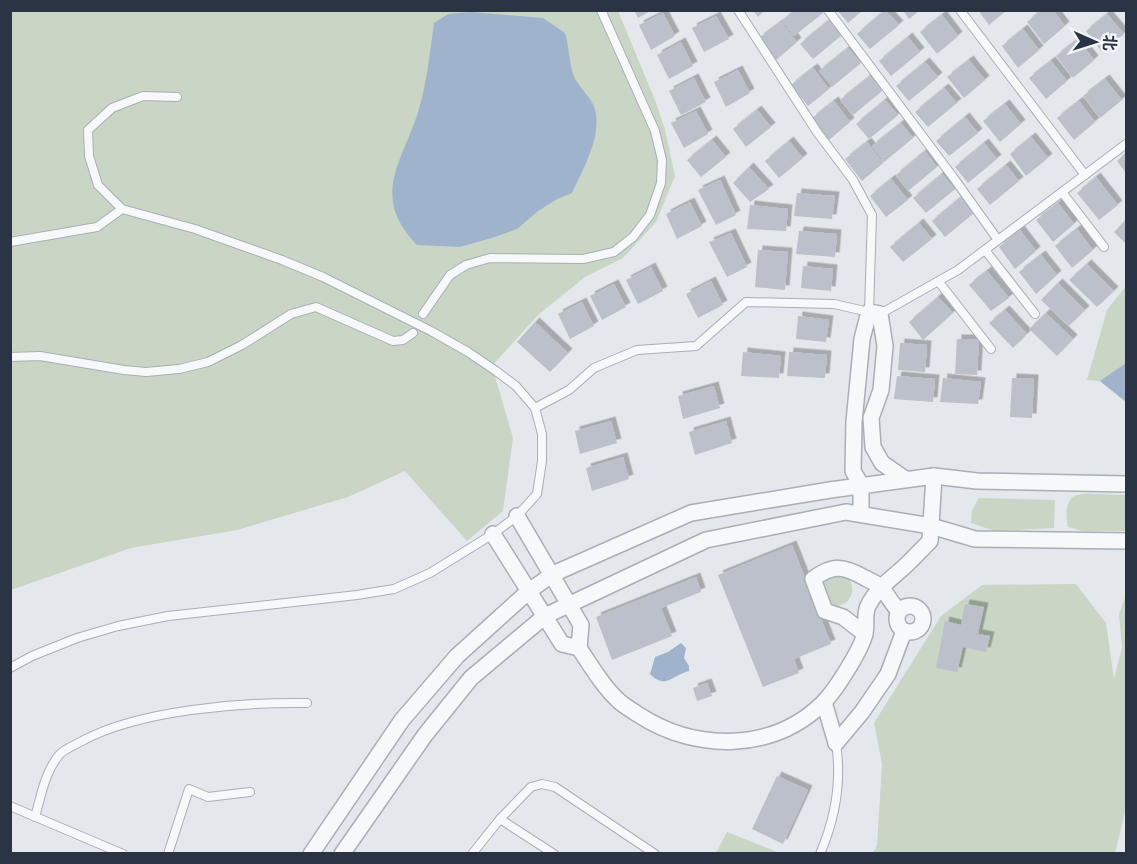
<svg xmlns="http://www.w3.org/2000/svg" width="1137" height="864" viewBox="0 0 1137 864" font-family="'PT Sans Narrow','Noto Sans SC',sans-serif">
<defs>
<filter id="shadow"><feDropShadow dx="4.5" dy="-4.5" stdDeviation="0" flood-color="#0004"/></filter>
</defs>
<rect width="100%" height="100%" fill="#e4e7ec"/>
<!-- green -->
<g fill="#c9d6c5">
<path d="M10,11H618L655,100L665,130L675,176L656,222L623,258L585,277L538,315L492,366L513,438L503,511L467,541L405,471L348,497L237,530L131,548L11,590Z"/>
<path d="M1126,286V402L1100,381L1087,380L1107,310Z"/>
<path d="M1098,494L1126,495V531H1083L1068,527C1066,517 1064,500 1077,495C1083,493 1093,494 1098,494Z"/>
<path d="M979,498L1055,500L1054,528L995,531L971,523L972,510Z"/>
<path d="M825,575L847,576C860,592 847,612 827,604L819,585Z"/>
<path d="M1076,584L1106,623L1114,679L1122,648L1119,614L1126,595V808L1115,853L872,854L877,846L882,764L874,723L941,616L982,585Z"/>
<path d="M727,832L780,853H716Z"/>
</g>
<!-- water -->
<g fill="#9fb4cc">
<path d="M470,12L543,18L565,33C569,46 569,61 573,74C577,86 591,96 595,109C602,137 583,169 572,193L557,199L538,211L517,229L495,237L460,247L417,245C369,195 403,162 419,109C427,81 430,52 434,23L448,14Z"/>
<path d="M1126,363V402L1100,381Z"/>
<path d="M681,643L686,648L684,658L689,666V671C672,675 666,690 650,674L655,657L668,652Z"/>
</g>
<!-- building -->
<g fill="#bbc0ca" filter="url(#shadow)">
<path d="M634,10H652L638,18Z"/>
<path d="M753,10H765L758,17Z"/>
<path d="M794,10H822L823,13L794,36L782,21Z"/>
<path d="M837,10H863L848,23Z"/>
<path d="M885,10L899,25L870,49L857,34Z"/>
<path d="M903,10H920L909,19Z"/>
<path d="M978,10H1007L989,25Z"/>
<path d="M1041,10H1053L1065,26L1044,44L1027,22Z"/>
<path d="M663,13L675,36L651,50L639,25Z"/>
<path d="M1107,14L1124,34L1102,52L1086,31Z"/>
<path d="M942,15L958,36L937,54L920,32Z"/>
<path d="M716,16L729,39L704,52L692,28Z"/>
<path d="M829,20L842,35L813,59L800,44Z"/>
<path d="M781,22L797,42L776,60L759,38Z"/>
<path d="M1023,29L1039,50L1018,68L1002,46Z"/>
<path d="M908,37L920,52L891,76L879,61Z"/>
<path d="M1078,39L1094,60L1073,78L1056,56Z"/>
<path d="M681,42L693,66L669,79L657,55Z"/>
<path d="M848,48L861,63L832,87L819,71Z"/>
<path d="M969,60L985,80L964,98L947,77Z"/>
<path d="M1051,61L1067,81L1046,99L1029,78Z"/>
<path d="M925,62L938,77L909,101L896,86Z"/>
<path d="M813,68L829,89L808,106L791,85Z"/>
<path d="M738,70L750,93L726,107L714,82Z"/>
<path d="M870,76L882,91L853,115L840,100Z"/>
<path d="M694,78L706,102L681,115L669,91Z"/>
<path d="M1105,79L1122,100L1100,118L1083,96Z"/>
<path d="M944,88L957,103L928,127L915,112Z"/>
<path d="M885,100L898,115L869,139L856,124Z"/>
<path d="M834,101L850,122L829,140L812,118Z"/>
<path d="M1079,101L1095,122L1074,140L1057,118Z"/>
<path d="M1005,104L1021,124L1000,142L983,121Z"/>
<path d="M757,110L771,127L746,147L733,129Z"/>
<path d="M696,111L708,134L684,148L671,123Z"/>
<path d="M965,117L978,133L949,156L936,141Z"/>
<path d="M901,123L913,138L884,162L872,146Z"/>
<path d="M1031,137L1048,158L1026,176L1010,154Z"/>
<path d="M712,140L726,157L701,177L687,160Z"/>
<path d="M789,141L803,158L779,178L765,161Z"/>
<path d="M867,142L883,163L862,181L845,159Z"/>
<path d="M984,143L997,159L968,183L955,167Z"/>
<path d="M925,151L937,167L908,191L896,175Z"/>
<path d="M1126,153V173L1117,161Z"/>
<path d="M1006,165L1019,181L990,205L977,189Z"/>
<path d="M749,167L769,189L750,202L733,183Z"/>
<path d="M942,174L955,189L926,213L913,198Z"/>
<path d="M1096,177L1118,205L1099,220L1077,193Z"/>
<path d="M891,179L908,200L886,217L870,196Z"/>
<path d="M720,180L736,215L716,225L698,190Z"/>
<path d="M797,193L835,196L832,219L794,216Z"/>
<path d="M961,197L974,213L945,237L932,221Z"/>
<path d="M690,202L702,226L677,239L666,214Z"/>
<path d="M1058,203L1074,224L1053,242L1036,220Z"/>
<path d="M750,205L788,209L786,231L747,229Z"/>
<path d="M1126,220V244L1114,232Z"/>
<path d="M919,223L932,239L903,262L890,247Z"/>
<path d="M1077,229L1093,250L1072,268L1055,246Z"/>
<path d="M1020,230L1036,251L1015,269L999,247Z"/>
<path d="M799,231L837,234L835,257L796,254Z"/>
<path d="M731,233L747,267L727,277L709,242Z"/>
<path d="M758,250L788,252L785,290L755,287Z"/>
<path d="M1041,255L1057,275L1036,294L1019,272Z"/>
<path d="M1087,264L1114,291L1097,307L1069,280Z"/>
<path d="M803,266L833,269L831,291L801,288Z"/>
<path d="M651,267L663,291L638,304L626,280Z"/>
<path d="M987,271L1009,298L991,311L969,285Z"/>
<path d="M711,281L723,305L698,318L686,294Z"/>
<path d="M1058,283L1085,310L1069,326L1041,300Z"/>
<path d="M614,284L626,307L602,320L590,296Z"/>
<path d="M938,297L953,313L923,340L909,322Z"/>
<path d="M582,302L594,326L570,339L558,314Z"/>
<path d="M1005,310L1027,334L1013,348L989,323Z"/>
<path d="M1046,313L1073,339L1057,356L1029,329Z"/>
<path d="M798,316L829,320L826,342L796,339Z"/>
<path d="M535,322L568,353L550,372L517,342Z"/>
<path d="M957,339H979L977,375L955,374Z"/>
<path d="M900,343L927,345L925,372L898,370Z"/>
<path d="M743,352L781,356L779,378L741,376Z"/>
<path d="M789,352L827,355L825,378L787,376Z"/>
<path d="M897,376L935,379L933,402L894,399Z"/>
<path d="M943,378L981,382L978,404L940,402Z"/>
<path d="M1012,378L1034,379L1032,418L1010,417Z"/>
<path d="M714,386L720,408L683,419L678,396Z"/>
<path d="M611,421L617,443L580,454L575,431Z"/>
<path d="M726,421L732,443L695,455L689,432Z"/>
<path d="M623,457L629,479L592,491L586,468Z"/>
<path d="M792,545L831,644L794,659L799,673L763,687L718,575Z"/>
<path d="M696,577L701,592L661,608L672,636L612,660L596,617Z"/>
<path d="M965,604L984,607L978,634L990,636L986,652L963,647L957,672L936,668L945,621L961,625Z"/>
<path d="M707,683L712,696L697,701L693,688Z"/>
<path d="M777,776L808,790L783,844L752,829Z"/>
</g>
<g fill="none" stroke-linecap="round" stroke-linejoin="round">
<defs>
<g id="service">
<path d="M828,10L953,177L998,240"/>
<path d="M960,10L1085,175"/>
<path d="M1062,192L1104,247"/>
<path d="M10,242L97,227L122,209"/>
<path d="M985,250L1035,314"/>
<path d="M939,282L991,349"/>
<path d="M423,314L450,275L466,265L490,258L583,259L614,252L633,237L650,215L661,183L662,160L655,131L601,10"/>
<path d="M880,314L958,270L1126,144"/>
<path d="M10,357L40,356L124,370L146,372L179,369L208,362L242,345L291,314L316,307L393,341L403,340L413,333"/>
<path d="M535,408L569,390L594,368L637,350L696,346L746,302L834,304L869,312L872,215L853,180L817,132L738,10"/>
<path d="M10,668L32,656L77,638L118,626L168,616L357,595L394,589L430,573L493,534L517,516L537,494L542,461V434L535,408L516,386L496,371L468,352L431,331L323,277L282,260L195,229L122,209L98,185L89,156L88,130L112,108L143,96L177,97"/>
<path d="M10,806L123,854"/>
<path d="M35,817C41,796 45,771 60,754C65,749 73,746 80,742C138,710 241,702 307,703"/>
<path d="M500,819L554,854"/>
<path d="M168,854L189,789L208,797L250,792"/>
<path d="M472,854L500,819L531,787L542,784L555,787L655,854"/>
<path d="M820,854C836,817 842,782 836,743"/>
</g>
<g id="minor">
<path d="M861,514V485L853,471L854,422L862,339L869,312L880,314L885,346L881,390L871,418L873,447L882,463L905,479"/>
<path d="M493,534L562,644L579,648L581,625L517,516"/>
<circle cx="910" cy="619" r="13"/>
<path d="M865,634L843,617L825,611L813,579C833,564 844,566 865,578C871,581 878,584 882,588C888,596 892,604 899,611"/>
<path d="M579,648C591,666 604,688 620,702C626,707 633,711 639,715C696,752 773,752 823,703C835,691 862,649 865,633C867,625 864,614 868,606C876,589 891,579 904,567C913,559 922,549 930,541L934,476"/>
<path d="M824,702L836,743"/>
<path d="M836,743L862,712L888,674L904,631"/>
<path d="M311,854L402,720L457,656L529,591L553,574L691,513L830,490L934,476L977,481L1126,484"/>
<path d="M342,854L425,735L471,678L545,616L706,540L846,512L931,526L975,539L1126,541"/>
</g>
</defs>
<!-- service casing -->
<use href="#service" stroke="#a9aeb7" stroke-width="10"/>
<!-- minor casing -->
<use href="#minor" stroke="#a9aeb7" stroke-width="18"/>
<!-- service -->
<use href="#service" stroke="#f7f8fa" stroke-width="8"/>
<!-- minor -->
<use href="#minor" stroke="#f7f8fa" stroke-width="15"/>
</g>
<!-- border -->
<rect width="1137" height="864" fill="none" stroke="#2b3445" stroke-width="24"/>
<!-- north arrow -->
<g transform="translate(1095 42) rotate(93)" stroke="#f4f6f9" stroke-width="4.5" paint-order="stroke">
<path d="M0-4.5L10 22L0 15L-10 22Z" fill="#2b3445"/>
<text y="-9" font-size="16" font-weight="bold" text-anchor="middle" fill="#2b3445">北</text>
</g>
</svg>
